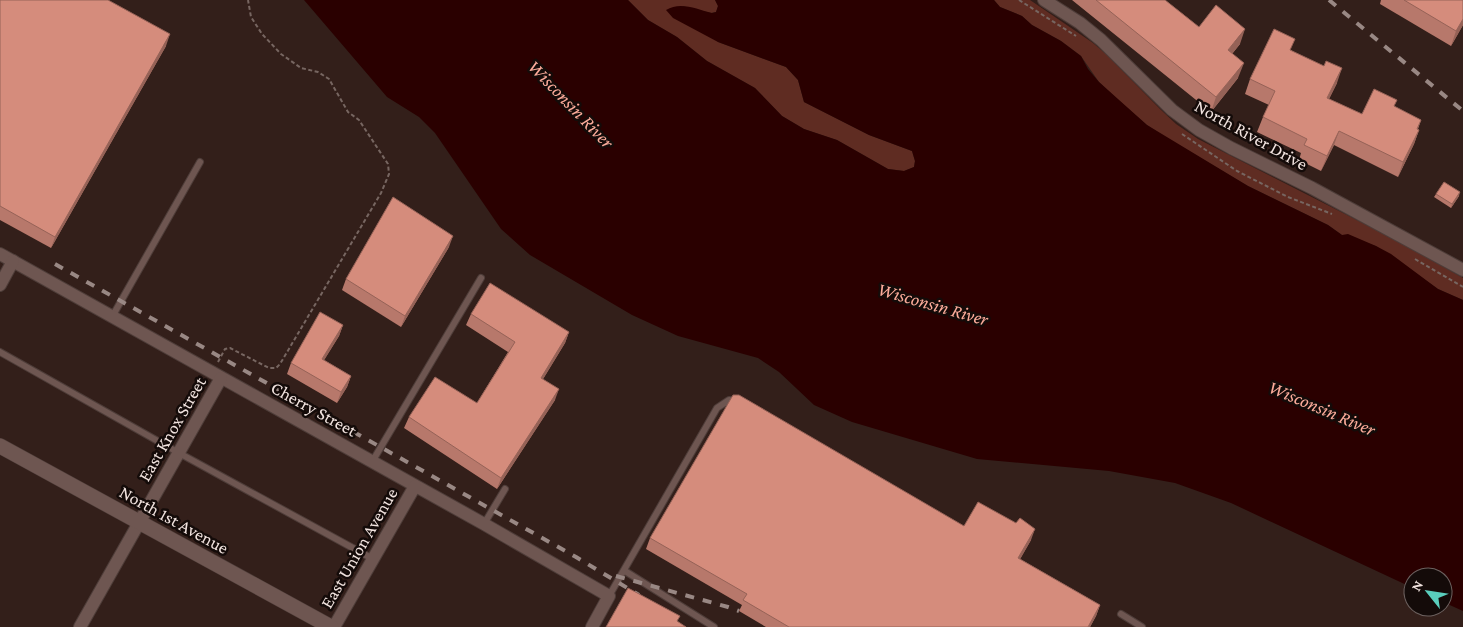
<svg xmlns="http://www.w3.org/2000/svg" width="1463" height="627" viewBox="0 0 1463 627" font-family="'Crimson Pro',serif">
<rect width="100%" height="100%" fill="#331f1a"/>
<!-- green -->
<g fill="#5f2c22">
<path d="M628,0H715L718,6L716,12L711,13L682,6L718,42L786,67L798,80L804,102L869,135L912,151L915,161L914,167L904,171L888,169L837,140L804,129L782,116L755,88L707,61L677,37L648,20Z"/>
<path d="M994,0H1030L1093,43L1106,54L1160,109L1176,124L1198,139L1396,240L1463,278V300L1438,289L1376,246L1342,235L1328,225L1248,186L1165,137L1147,125L1117,99L1099,82L1081,56L1061,41L1032,25L1022,16L1000,7Z"/>
</g>
<!-- water -->
<path fill="#2a0000" d="M304,0H628L648,20L677,37L707,61L755,88L782,116L804,129L837,140L888,169L904,171L914,167L915,161L912,151L869,135L804,102L798,80L786,67L718,42L673,18L666,10C680,1 697,9 712,13L716,12L718,6L715,0H994L1000,7L1022,16L1032,25L1061,41L1081,56L1088,69L1099,82L1147,125L1248,186L1328,225L1342,235L1348,234L1376,246L1391,254L1438,289L1463,300V611L1443,602V577H1413V588L1231,503L1175,483L1109,471L977,459L852,422L814,405L779,372L758,358L678,336L632,315L530,255L501,229L435,133L419,117L387,97Z"/>
<g fill="none" stroke-linecap="round" stroke-linejoin="round">
<defs>
<g id="service">
<path d="M112,317L200,162"/>
<path d="M0,352L179,453L373,559"/>
<path d="M372,462L481,278"/>
<path d="M484,524L505,489"/>
<path d="M625,571L714,627"/>
<path d="M609,596L717,408L729,400L736,401"/>
<path d="M1121,614L1142,627"/>
</g>
<g id="minor">
<path d="M1044,0L1080,23L1101,40L1172,110L1199,130L1231,148L1312,188L1463,270"/>
<path d="M0,254L484,524L609,596L592,627"/>
<path d="M0,285L13,261"/>
<path d="M80,627L221,378"/>
<path d="M334,627L415,486"/>
</g>
<path id="tertiary" d="M0,446L331,627"/>
</defs>
<!-- service casing -->
<use href="#service" stroke="#4e3d39" stroke-width="8"/>
<!-- minor casing -->
<use href="#minor" stroke="#4e3d39" stroke-width="14"/>
<!-- tertiary casing -->
<use href="#tertiary" stroke="#4e3d39" stroke-width="16"/>
<!-- path -->
<g stroke="#776661" stroke-width="2" stroke-dasharray="4 2.5" stroke-linecap="butt">
<path d="M1019,0L1076,36"/>
<path d="M1182,134L1237,171L1288,197L1332,214"/>
<path d="M1415,259L1463,287"/>
<path d="M218,362L225,349L230,348L269,368H276L280,364L381,193L389,174L388,164L359,120L348,112L329,79L318,72L301,68L281,54L262,34L251,17L248,0"/>
</g>
<!-- service -->
<use href="#service" stroke="#6e5651" stroke-width="6"/>
<!-- minor -->
<use href="#minor" stroke="#6e5651" stroke-width="12"/>
<!-- tertiary -->
<use href="#tertiary" stroke="#6e5651" stroke-width="15"/>
<!-- rail -->
<g stroke="#998884" stroke-width="4" stroke-dasharray="9 9" stroke-linecap="butt">
<path d="M1329,0L1463,111"/>
<path d="M55,264L576,557L639,595"/>
<path d="M616,576L728,607L739,611"/>
</g>
</g>
<!-- wall -->
<g fill="#b7786b">
<path d="M0,0L166,46L51,248L0,220Z"/>
<path d="M1072,0H1165L1199,27L1240,44L1232,54L1238,78L1211,112Z"/>
<path d="M1381,0H1463V25L1451,46L1380,4Z"/>
<path d="M1291,50L1337,83L1329,99L1362,114L1395,107L1421,120L1418,129L1419,130L1414,144L1398,177L1334,145L1321,171L1299,160L1301,153L1257,132L1263,117L1269,105L1245,94L1250,79Z"/>
<path d="M1436,194L1459,196L1451,208L1434,197Z"/>
<path d="M449,247L401,327L342,290L346,279Z"/>
<path d="M471,314L569,332L565,343L543,379L555,400L497,489L404,428L409,417L477,403L508,352L466,325Z"/>
<path d="M343,325L339,336L324,360L351,376L347,387L337,403L287,374L291,363Z"/>
<path d="M964,526L1031,540L1020,559L1100,605L1096,616L1090,627H766L739,611L742,605L646,549L650,538Z"/>
</g>
<!-- shaded-wall -->
<g fill="#956257">
<path d="M1463,19V25L1451,46L1456,31Z"/>
<path d="M1245,29L1240,44L1223,65L1228,50Z"/>
<path d="M170,34L166,46L51,248L55,237Z"/>
<path d="M1244,63L1238,78L1211,112L1216,97Z"/>
<path d="M1342,68L1337,83L1322,113L1327,98Z"/>
<path d="M1419,130L1414,144L1398,177L1403,162Z"/>
<path d="M1339,131L1334,145L1321,171L1327,156Z"/>
<path d="M1460,192L1459,196L1451,208L1452,204Z"/>
<path d="M453,236L449,247L401,327L405,316Z"/>
<path d="M343,325L339,336L318,370L322,359Z"/>
<path d="M569,332L565,343L537,389L541,378Z"/>
<path d="M351,376L347,387L337,403L341,392Z"/>
<path d="M559,389L555,400L497,489L501,478Z"/>
<path d="M1035,529L1031,540L1014,570L1018,558Z"/>
<path d="M1100,605L1096,616L1090,627H1088Z"/>
</g>
<!-- building -->
<g fill="#d58c7c" stroke="#956257">
<path d="M0,0H108L170,34L55,237L0,206Z"/>
<path d="M1096,0H1165L1199,27L1216,5L1245,29L1228,50L1244,63L1216,97Z"/>
<path d="M1404,0H1463V19L1456,31Z"/>
<path d="M1274,29L1295,39L1290,50L1324,66L1326,61L1342,68L1327,98L1362,114L1374,89L1397,100L1394,106L1421,120L1417,129L1419,130L1403,162L1339,131L1327,156L1304,145L1307,139L1263,117L1275,91L1250,79Z"/>
<path d="M1444,182L1460,192L1452,204L1436,194Z"/>
<path d="M393,197L453,236L405,316L346,279Z"/>
<path d="M490,283L569,332L541,378L559,389L501,478L409,417L435,377L477,403L515,342L471,314Z"/>
<path d="M320,312L343,325L322,359L351,376L341,392L291,363Z"/>
<path d="M733,395H739L964,526L978,502L1016,523L1020,518L1035,529L1018,558L1100,605L1088,627H789L743,600L747,594L650,538Z"/>
<path d="M628,588L680,616L677,621L686,627H606Z"/>
</g>
<g text-anchor="middle" dominant-baseline="central" stroke-width="5" stroke-linejoin="round" paint-order="stroke">
<!-- street labels -->
<g font-size="18" fill="#f1e3df" stroke="#140b09">
<text transform="translate(1251 135) rotate(29)">North River Drive</text>
<text transform="translate(314 409) rotate(29)">Cherry Street</text>
<text transform="translate(172 429) rotate(-60)">East Knox Street</text>
<text transform="translate(174 520) rotate(29)">North 1st Avenue</text>
<text transform="translate(359 548) rotate(-60)">East Union Avenue</text>
</g>
<!-- water labels -->
<g font-size="19" font-style="italic" fill="#fbab9a" stroke="#140b09">
<text transform="translate(571 104) rotate(46)">Wisconsin River</text>
<text transform="translate(933 304) rotate(16)">Wisconsin River</text>
<text transform="translate(1322 408) rotate(23)">Wisconsin River</text>
</g>
</g>
<!-- north arrow -->
<g transform="translate(1428 592) rotate(300)"><circle r="24" fill="#140b09" stroke="#6c615f"/>
<path d="M0-4L9 19L0 12L-9 19Z" fill="#5acebd"/>
<text y="-8" font-size="14" font-weight="bold" text-anchor="middle" fill="#f1e3df">N</text>
</g>
</svg>
